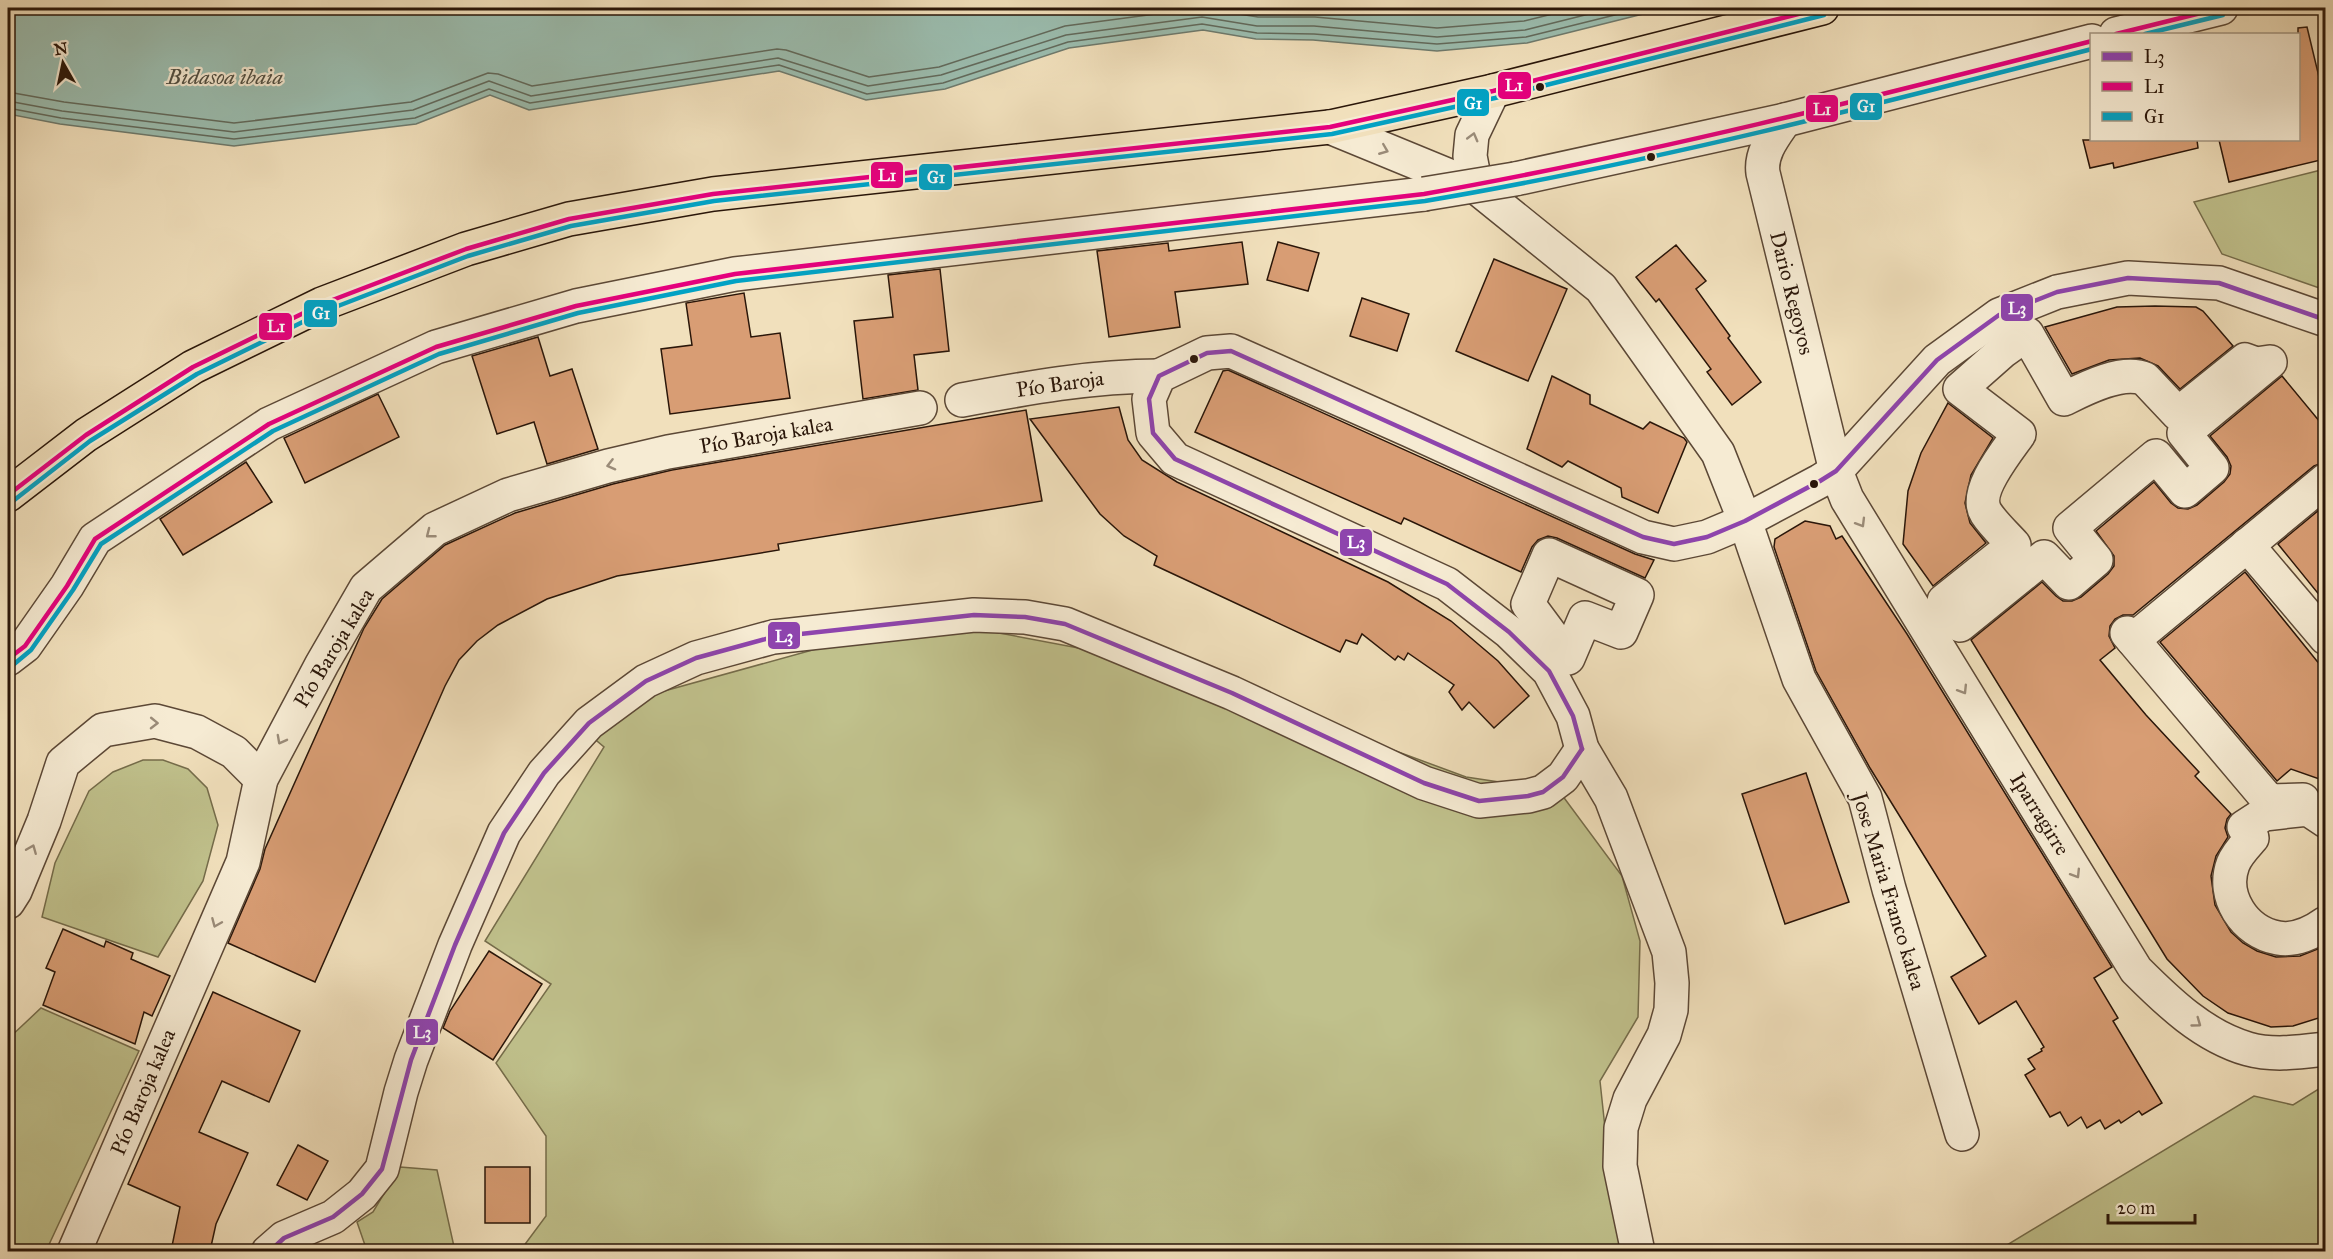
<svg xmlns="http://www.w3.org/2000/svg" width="2333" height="1259" viewBox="0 0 2333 1259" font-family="'IM FELL Great Primer',serif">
<rect width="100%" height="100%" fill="#f1e0bc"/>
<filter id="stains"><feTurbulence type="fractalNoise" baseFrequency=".00333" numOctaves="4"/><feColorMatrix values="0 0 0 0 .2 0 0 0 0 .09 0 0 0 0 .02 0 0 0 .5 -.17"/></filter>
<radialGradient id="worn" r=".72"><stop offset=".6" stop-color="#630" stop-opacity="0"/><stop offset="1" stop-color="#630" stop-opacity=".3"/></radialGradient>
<!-- green -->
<g fill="#c0c18c" stroke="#756c4a" stroke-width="1.5">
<path d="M2325,169V290L2222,254L2194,202Z"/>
<path d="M978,629L1158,663L1466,777L1559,791L1622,876L1640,941L1638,1017L1600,1081L1611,1184L1623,1251H520L546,1216V1136L496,1063L551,984L485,941L604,747L591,736L639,698L816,649Z"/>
<path d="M143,760H163L188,769L207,788L218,825L203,881L158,957L42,917L55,863L89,791L113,772Z"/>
<path d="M41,1008L139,1051L46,1251H8V1039Z"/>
<path d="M2325,1085V1251H1997L2254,1096L2293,1105Z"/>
<path d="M400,1167L437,1170L455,1251H367L357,1222L373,1212Z"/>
</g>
<!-- water -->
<path fill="#9bbdaf" stroke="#6e7a6d" stroke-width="1.5" d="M8,8H1667L1527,43L1437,51L1313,40L1256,39L1203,30L1069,48L945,89L866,100L779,71L529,110L490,95L416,124L234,146L60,124L8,114Z"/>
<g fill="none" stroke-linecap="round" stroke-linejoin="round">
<!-- shore -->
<g stroke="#626a5c" stroke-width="1.5">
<path d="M8,92L64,102L234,123L411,102L488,73L498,74L532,86L777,49L786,50L869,77L939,67L1065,26L1201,8L1258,17H1315L1437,28L1524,21L1577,8"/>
<path d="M8,101L62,111L234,132L413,110L489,81L531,96L778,58L868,86L941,75L1066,35L1202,17L1257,26H1314L1437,37L1525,30L1613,8"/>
<path d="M8,108L61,118L234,139L415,118L489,89L530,103L779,65L867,94L943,83L1068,42L1202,24L1257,33L1314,34L1437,44L1526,37L1643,8"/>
</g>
</g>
<!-- building -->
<g fill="#d89d74" stroke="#2a1609" stroke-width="1.5">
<path d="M2307,27L2325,102V159L2229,182L2219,140H2298V28Z"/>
<path d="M2083,140H2197L2198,148L2114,168L2113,163L2090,168Z"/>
<path d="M1242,242L1248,284L1175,292L1180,327L1109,337L1097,251L1168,243L1169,251Z"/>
<path d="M1278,242L1319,253L1308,291L1267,280Z"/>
<path d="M1676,245L1706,281L1696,289L1730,336L1728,338L1761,382L1732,405L1707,372L1711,369L1659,299L1656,302L1636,277Z"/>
<path d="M1494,259L1567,289L1528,381L1456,351Z"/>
<path d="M940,269L949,351L914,355L918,390L863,399L854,321L893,317L888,275Z"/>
<path d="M744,293L751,337L780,333L790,398L670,414L661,349L692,345L686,303Z"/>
<path d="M1362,298L1409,314L1397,351L1350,336Z"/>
<path d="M2155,306L2196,307L2203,311L2233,346L2180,389L2158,366L2140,358L2109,360L2072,374L2045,327L2117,307Z"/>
<path d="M538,337L550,376L572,369L598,449L547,464L534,422L497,434L472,356Z"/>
<path d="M1228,370L1635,554L1654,560L1645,578L1557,538L1548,536L1538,540L1532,547L1521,572L1404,518L1401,524L1195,432L1223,371Z"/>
<path d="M1552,376L1590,395V404L1643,429L1650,422L1684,438L1687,442L1658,513L1622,497L1621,488L1568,461L1562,467L1527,449Z"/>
<path d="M2282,376L2325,428V462L2314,466L2133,615H2123L2115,619L2110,626L2109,636L2115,648L2100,660L2146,715L2199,772L2195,776L2231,814L2227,819L2225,828L2228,837L2216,856L2211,876L2215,905L2231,932L2243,943L2257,951L2276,957L2300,956L2325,946V1016L2293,1026L2271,1027L2228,1013L2203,996L2167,959L1971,640L2042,582L2056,596L2063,601H2072L2081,597L2108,574L2114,566V556L2096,531L2154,482L2171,503L2178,508L2188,509L2197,505L2224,482L2230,474L2231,466L2227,457L2210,436Z"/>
<path d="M378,394L399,437L305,483L284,438Z"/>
<path d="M1948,403L1993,438L1971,475L1965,503L1970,523L1986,543L1933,586L1903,544L1908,491L1921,453Z"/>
<path d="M1119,407L1128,440L1142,460L1177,482L1388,582L1451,621L1498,661L1529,696L1494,728L1469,702L1462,710L1449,692L1454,685L1408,653L1404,660L1398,656L1395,660L1362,634L1357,644L1346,640L1340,652L1154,565L1157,556L1124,536L1100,514L1030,419Z"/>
<path d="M1026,410L1042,501L778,544L779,550L617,576L547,599L498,625L477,641L459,660L445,686L315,982L228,943L260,869L265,849L364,628L382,599L445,545L515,513L613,484L672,470Z"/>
<path d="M246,462L272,502L183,555L160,519Z"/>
<path d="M2325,505V602L2278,544Z"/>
<path d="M1805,521L1830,526L1836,539L1842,536L1907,634L2112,967L2094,978L2118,1018L2113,1021L2162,1103L2142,1115L2139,1111L2121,1123L2119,1120L2105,1129L2100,1120L2087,1128L2081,1117L2068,1126L2060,1112L2050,1117L2025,1075L2035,1069L2028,1059L2042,1051L2041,1049L2044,1047L2016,1001L1979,1024L1951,977L1986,956L1870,768L1816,671L1774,547L1775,539Z"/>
<path d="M2245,572L2325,671V781L2291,769L2277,781L2160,642Z"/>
<path d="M1806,773L1849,902L1785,924L1742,794Z"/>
<path d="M63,929L104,947L106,941L133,953L131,959L170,976L152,1016L144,1012L135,1044L43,1005L55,972L46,968Z"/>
<path d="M489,951L542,984L493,1060L443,1028L450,1011Z"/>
<path d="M213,992L300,1031L269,1102L222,1081L199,1132L248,1153L216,1224L210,1251H171L180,1207L128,1184Z"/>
<path d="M298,1145L328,1161L307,1200L277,1185Z"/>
<rect x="485" y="1167" width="45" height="56"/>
</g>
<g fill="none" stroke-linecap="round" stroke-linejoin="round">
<defs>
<g id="minor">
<path d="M2116,34L2221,8"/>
<path d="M1785,120C1774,136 1760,153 1763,173L1836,471L1847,499L2136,970C2168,1002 2203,1036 2248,1049C2273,1056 2300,1052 2326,1049"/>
<path d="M1330,127L1476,187L1601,288L1718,453L1745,521L1799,679L1865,798L1889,889L1962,1134"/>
<path d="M1515,179L1785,120L2092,41"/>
<path d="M1476,187L1470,156L1472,135L1493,91"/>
<path d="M2027,334L2064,399C2084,389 2122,369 2145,379L2178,414L2245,360L2256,364L2270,362L2184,433L2212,468L2185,491L2156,456L2070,528L2096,560L2069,583L2044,557L1960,625L1944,601L2014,545C2005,535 1993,524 1986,513C1973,492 2007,451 2019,434L1960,389L2003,351Z"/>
<path d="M962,400C1027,388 1092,376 1159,376"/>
<path d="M2247,545L2326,638"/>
<path d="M1549,555L1637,595L1621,632L1585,618L1568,658L1528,604Z"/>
<path d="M2127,633L2269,801L2303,800"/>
<path d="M2133,640L2326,480"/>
<path d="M8,659L25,646L67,586L95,539L269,424L436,347L576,306L735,274L1424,194"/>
<path d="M2326,821L2308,809L2264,814L2244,827L2252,838C2245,846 2237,854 2233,864C2221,896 2244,932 2278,938C2295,941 2312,933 2326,923"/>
<path d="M8,902L15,891L44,821L63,763L103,730L155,721L197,732L234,752L261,779"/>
<path d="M74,1252L243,862L261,779L322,664L366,588L435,529L508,495L608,466L668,452L920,408"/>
<path d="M268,1252L284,1238L333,1217L362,1194L382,1169L401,1092L411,1060L455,945L504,833L544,773L589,723L646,681L696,658L773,637L974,615L1025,617L1065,624L1232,693L1424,783L1479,801L1528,796L1543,792L1563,777L1582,749"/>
<path d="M1638,1252L1620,1166L1621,1128L1630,1099L1664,1035L1671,1010L1672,983L1669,952L1611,798L1582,749L1573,716L1549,671L1509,632L1447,584L1175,459L1153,433L1149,399L1159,376L1207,353L1231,351L1409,430L1643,537L1674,544L1707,537L1745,521L1820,481L1836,471L1937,360L1999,315L2057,292L2128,278L2219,283L2326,320"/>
</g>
<path id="major" d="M8,495L86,435L193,367L322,304L466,249L569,219L713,194L1330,127L1493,91L1822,8"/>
</defs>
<!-- minor casing -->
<use href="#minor" stroke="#5c4836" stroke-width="36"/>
<!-- major casing -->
<use href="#major" stroke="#2a1609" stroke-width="36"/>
<!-- minor -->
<use href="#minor" stroke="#f6ebd3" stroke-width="33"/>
<!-- major -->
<use href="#major" stroke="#f1e0bc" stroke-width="33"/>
<defs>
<path id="minor-bridge" d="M1424,194L1515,179"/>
</defs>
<!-- minor-bridge casing -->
<use href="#minor-bridge" stroke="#5c4836" stroke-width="36" stroke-linecap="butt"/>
<!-- minor-bridge -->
<use href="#minor-bridge" stroke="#f6ebd3" stroke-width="33"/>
<defs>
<g id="bus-1">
<path d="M1582,749L1573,716L1549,671L1509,632L1447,584L1175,459L1153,433L1149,399L1159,376L1207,353L1231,351L1643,537L1674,544L1707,537L1745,521L1820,481L1836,471L1937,360L1999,315L2057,292L2128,278L2219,283L2326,320"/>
<path d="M269,1252L284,1238L333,1217L362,1194L382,1169L411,1060L455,945L504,833L544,773L589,723L646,681L696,658L773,637L974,615L1025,617L1065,624L1232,693L1424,783L1479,801L1528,796L1543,792L1563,777L1582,749"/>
</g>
<g id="bus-2">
<path d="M2116,34L2221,8"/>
<path d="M8,495L86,435L193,367L322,304L466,249L569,219L713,194L1330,127L1493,91L1822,8"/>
<path d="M8,659L25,646L67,586L95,539L269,424L436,347L576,306L735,274L1424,194C1649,154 1870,98 2092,41"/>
</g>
<g id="bus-3">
<path d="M2145,34L2223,15"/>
<path d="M13,501L90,441L197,374L325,311L468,256L571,226L714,201L1332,134L1495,98L1824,15"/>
<path d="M13,665L31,650L73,590L101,544L273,431L439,354L578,313L736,281L1425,201C1650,163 1871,106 2092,49"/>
</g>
</defs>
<!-- bus-1 casing -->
<use href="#bus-1" stroke="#f6ebd3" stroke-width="9"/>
<!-- bus-2 casing -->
<use href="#bus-2" stroke="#f6ebd3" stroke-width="9"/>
<!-- bus-3 casing -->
<use href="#bus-3" stroke="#f6ebd3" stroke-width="9"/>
<!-- bus-1 -->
<use href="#bus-1" stroke="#8e44ad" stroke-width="4.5"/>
<!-- bus-2 -->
<use href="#bus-2" stroke="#e5007d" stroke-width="4.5"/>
<!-- bus-3 -->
<use href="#bus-3" stroke="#02a2c4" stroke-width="4.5"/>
</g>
<!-- one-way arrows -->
<defs><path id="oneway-chevron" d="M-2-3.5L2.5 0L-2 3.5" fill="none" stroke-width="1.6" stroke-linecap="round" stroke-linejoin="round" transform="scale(1.5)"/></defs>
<g stroke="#9a8b78">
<use href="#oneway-chevron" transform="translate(1473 137) rotate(-75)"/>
<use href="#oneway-chevron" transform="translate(1384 150) rotate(22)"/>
<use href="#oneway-chevron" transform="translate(611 465) rotate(166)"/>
<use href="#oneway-chevron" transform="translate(1861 523) rotate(59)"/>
<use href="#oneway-chevron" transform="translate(430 534) rotate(142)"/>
<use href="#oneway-chevron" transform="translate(1963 690) rotate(58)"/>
<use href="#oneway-chevron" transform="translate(154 723) rotate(1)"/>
<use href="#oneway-chevron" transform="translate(281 740) rotate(118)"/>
<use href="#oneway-chevron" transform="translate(32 849) rotate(-68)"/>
<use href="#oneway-chevron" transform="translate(2076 874) rotate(58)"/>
<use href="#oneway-chevron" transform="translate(216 923) rotate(113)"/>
<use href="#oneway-chevron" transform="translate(2197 1023) rotate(36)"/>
</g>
<!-- markers -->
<g fill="#2a1609" stroke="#f6ebd3" stroke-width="2">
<circle cx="1540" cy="87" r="5"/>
<circle cx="1651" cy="157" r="5"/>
<circle cx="1194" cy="359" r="5"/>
<circle cx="1814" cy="484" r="5"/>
</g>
<g text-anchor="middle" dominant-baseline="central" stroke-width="4.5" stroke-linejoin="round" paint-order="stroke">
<!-- street labels -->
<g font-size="21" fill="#2a1609" stroke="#f6ebd3">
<text transform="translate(1792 293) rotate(76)">Dario Regoyos</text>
<text transform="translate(1060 384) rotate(-8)">Pío Baroja</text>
<text transform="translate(766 435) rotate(-10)">Pío Baroja kalea</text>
<text transform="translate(334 648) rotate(-59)">Pío Baroja kalea</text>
<text transform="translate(2040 814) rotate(58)">Iparragirre</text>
<text transform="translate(1889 891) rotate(73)">Jose Maria Franco kalea</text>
<text transform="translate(143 1092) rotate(-67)">Pío Baroja kalea</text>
</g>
<!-- water labels -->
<g font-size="22" font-style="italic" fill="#525043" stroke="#f6ebd3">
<text x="225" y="76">Bidasoa ibaia</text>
</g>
</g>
<g stroke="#f6ebd3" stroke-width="2">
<rect x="1497" y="71" width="35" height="29" rx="6" fill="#e5007d"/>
<rect x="1456" y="88" width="34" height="29" rx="6" fill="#02a2c4"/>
<rect x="1849" y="92" width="34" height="29" rx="6" fill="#02a2c4"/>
<rect x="1805" y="94" width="34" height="29" rx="6" fill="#e5007d"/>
<rect x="870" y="161" width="34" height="28" rx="6" fill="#e5007d"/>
<rect x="918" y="163" width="35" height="28" rx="6" fill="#02a2c4"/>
<rect x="2000" y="293" width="34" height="29" rx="6" fill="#8e44ad"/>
<rect x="303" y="299" width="35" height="29" rx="6" fill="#02a2c4"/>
<rect x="258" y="312" width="35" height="29" rx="6" fill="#e5007d"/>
<rect x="1339" y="528" width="34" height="29" rx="6" fill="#8e44ad"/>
<rect x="767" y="621" width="34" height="29" rx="6" fill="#8e44ad"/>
<rect x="405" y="1018" width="34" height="28" rx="6" fill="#8e44ad"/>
</g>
<g font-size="16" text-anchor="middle" font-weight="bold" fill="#fff">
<text x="1514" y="91">L1</text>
<text x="1473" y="109">G1</text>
<text x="1866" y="112">G1</text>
<text x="1822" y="115">L1</text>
<text x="887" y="181">L1</text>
<text x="936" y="183">G1</text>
<text x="2017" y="314">L3</text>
<text x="321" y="319">G1</text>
<text x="276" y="332">L1</text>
<text x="1356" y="548">L3</text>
<text x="784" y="642">L3</text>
<text x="422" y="1038">L3</text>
</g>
<!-- margin -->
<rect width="2333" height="1259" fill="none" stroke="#f1e0bc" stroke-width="30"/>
<rect x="9" y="9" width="2315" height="1241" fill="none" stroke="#2a1609" stroke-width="3"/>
<rect x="15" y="15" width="2303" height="1229" fill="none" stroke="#2a1609" stroke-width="1.5"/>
<!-- legend -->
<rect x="2090" y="33" width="210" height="108" fill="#f6ebd3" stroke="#a49682" stroke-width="1.5"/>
<rect x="2102" y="52" width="30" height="9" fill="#8e44ad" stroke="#a49682" stroke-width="1.5"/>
<text x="2144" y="63" font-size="18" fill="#2a1609">L3</text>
<rect x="2102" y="82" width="30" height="9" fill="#e5007d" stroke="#a49682" stroke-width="1.5"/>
<text x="2144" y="93" font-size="18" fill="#2a1609">L1</text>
<rect x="2102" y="112" width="30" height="9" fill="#02a2c4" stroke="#a49682" stroke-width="1.5"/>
<text x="2144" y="123" font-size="18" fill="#2a1609">G1</text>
<!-- north arrow -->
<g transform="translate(63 63) rotate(351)" stroke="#f6ebd3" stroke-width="4.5" paint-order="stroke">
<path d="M0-4.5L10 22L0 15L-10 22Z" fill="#2a1609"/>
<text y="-9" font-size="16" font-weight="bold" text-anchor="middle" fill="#2a1609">N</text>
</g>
<!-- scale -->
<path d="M2108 1214v9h87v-9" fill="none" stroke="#2a1609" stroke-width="3"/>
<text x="2117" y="1214" font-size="18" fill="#2a1609" stroke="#f6ebd3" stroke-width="4.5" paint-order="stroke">20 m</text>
<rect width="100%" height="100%" filter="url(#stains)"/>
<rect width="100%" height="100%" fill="url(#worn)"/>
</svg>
